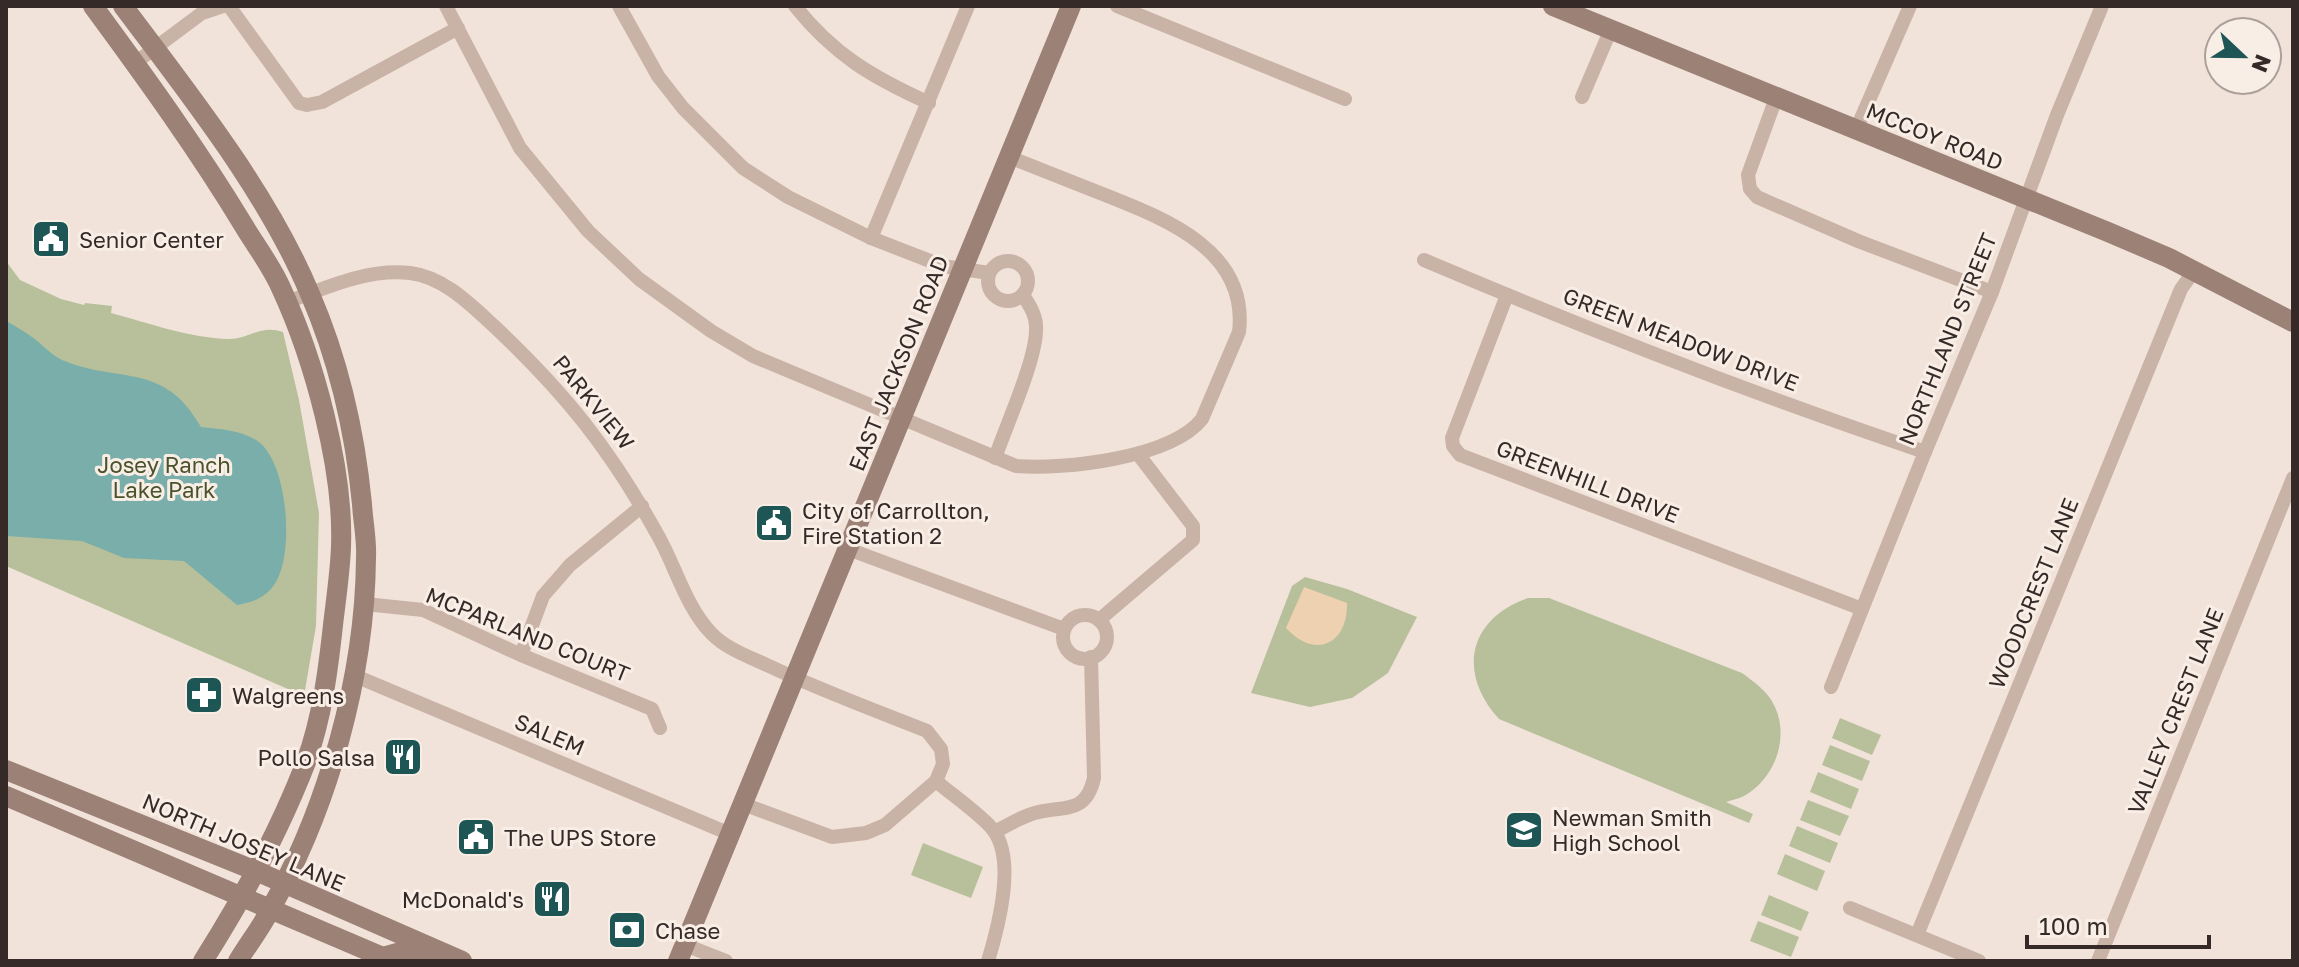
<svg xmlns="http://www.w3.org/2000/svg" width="2299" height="967" viewBox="0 0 2299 967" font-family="'Golos Text',sans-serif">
<rect width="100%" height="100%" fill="#f1e3da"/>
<!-- green -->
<g fill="#b7c09a">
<path d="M6,261L20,280L61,299L84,305L85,303L112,306L111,313C149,323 189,338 229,339C250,339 260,324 283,332L299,400L319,513L316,626L304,696L6,566Z"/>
<path d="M1305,577L1347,589L1417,617L1388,673L1352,698L1310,707L1251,693L1292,586Z"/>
<path d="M1528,598H1549L1742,673C1754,682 1766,690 1773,703C1791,736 1775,779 1744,796C1738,799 1731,800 1726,802L1753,814L1749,823L1499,719C1457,673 1468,619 1528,598Z"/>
<path d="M1840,718L1881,735L1872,755L1832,738Z"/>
<path d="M1830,745L1870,761L1862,781L1822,765Z"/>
<path d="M1818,772L1859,789L1851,809L1810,792Z"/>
<path d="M1808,800L1849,816L1840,836L1800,820Z"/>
<path d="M1797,826L1838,843L1830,863L1789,846Z"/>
<path d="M923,843L983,867L971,898L911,875Z"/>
<path d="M1785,854L1825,871L1817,891L1777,874Z"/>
<path d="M1769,895L1809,912L1801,931L1761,915Z"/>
<path d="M1758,921L1799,937L1791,957L1750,941Z"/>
</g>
<!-- sand -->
<path fill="#edd1b0" d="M1304,587L1347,603C1348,644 1315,660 1286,628Z"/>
<!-- water -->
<path fill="#79aeaa" d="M6,321C15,326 24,331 32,337C42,344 51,355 62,360C119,384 164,361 201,427C220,429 244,430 260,443C288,466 295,556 274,585C264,599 252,602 237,605L184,561L124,558L82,541L6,536Z"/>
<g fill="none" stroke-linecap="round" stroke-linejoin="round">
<!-- street -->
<g stroke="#c9b2a6" stroke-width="14">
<path d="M229,6L299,103L307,105L322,102L458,28"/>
<path d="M446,6L520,148L588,231L639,279L711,331L753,356L1016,466C1064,470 1171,458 1202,419L1239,332C1249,249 1163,218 1100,193C1070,181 1040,169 1009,157"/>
<path d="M619,6L658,76L683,108L743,168L788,197L871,238L943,266L989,273"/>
<path d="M795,6C834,55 872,77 929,103"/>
<path d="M1117,6L1345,99"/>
<path d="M135,63L202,13L223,6"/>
<path d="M1582,97L1611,29"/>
<path d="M1776,98L1748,175L1750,189L1757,197L1858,241L1992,292"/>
<path d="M1856,130L1910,6"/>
<path d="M871,238L968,6"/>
<path d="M1424,260C1589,330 1755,395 1925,452"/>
<circle cx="1008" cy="281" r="20"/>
<path d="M1507,295L1452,438L1453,446L1460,455L1862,609"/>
<path d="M287,302C325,288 368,268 410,273C444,277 471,305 495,327C565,393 609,448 656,532C675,564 685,606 711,633C726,649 750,657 769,666C820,690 874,710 927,731L941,749L943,764L936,781L885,825L866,833L832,837L743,804"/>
<path d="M995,458C1006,426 1036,360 1036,330C1037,316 1030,306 1023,295"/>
<path d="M848,549L1064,629"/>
<path d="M365,604L423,610L521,655L652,709L660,728"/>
<circle cx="1085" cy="637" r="22"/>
<path d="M1099,620L1193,540V526L1138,454"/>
<path d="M521,655L543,596L570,565L642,506"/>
<path d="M353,675L730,834"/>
<path d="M1831,687L1925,452L1992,292L2057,115L2102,6"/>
<path d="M936,781C952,795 983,816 994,831C1016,862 998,928 988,961"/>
<path d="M995,832C1006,826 1017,819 1029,815C1058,803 1085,819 1094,778L1091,657"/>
<path d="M1850,908L1979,961"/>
<path d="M1917,935L2181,289L2194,271"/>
<path d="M685,945L726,961"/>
<path d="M2098,961L2293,478"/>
</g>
<!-- secondary -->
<g stroke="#9c8177" stroke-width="20">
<path d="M93,6C146,78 198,150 244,226C256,246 272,267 281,288C314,359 344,469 341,547C340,573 336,599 333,625C328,671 322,718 306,762C279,832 243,898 203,961"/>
<path d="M123,6C189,94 268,193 310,294C339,361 355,432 362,504C363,522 367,540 366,558C365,676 328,808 270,910C261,928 248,944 238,961"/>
<path d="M1553,6L2108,232L2169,258L2293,322"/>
<path d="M6,770L256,871L462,961"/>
<path d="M6,796L392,961"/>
<path d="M383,957L401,952L428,961"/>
<path d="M678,961L1071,6"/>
</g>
</g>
<!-- icons -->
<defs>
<symbol id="civic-square" viewBox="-11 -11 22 22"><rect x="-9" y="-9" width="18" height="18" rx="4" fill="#1d5654" stroke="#f9eee6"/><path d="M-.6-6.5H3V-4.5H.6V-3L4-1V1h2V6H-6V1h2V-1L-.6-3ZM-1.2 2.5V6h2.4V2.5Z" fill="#fff"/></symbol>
<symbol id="pharmacy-square" viewBox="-11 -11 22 22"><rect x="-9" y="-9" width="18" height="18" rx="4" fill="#1d5654" stroke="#f9eee6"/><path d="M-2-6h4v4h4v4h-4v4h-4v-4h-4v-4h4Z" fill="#fff"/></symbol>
<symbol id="restaurant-square" viewBox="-11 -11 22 22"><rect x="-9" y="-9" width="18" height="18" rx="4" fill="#1d5654" stroke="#f9eee6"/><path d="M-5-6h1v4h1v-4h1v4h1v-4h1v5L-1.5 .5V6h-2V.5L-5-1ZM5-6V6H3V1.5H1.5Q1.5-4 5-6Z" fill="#fff"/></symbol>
<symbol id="school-square" viewBox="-11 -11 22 22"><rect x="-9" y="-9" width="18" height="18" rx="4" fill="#1d5654" stroke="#f9eee6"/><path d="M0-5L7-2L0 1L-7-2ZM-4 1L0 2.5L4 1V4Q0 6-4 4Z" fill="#fff"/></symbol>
<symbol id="bank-square" viewBox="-11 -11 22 22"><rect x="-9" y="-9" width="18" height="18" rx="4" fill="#1d5654" stroke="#f9eee6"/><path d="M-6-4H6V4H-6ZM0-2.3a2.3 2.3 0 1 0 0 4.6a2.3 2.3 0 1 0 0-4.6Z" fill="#fff"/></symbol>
</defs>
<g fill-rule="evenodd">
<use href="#civic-square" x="29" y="217" width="44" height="44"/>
<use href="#civic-square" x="752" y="501" width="44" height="44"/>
<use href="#pharmacy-square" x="182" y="673" width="44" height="44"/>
<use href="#restaurant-square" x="381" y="735" width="44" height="44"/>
<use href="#school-square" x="1502" y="808" width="44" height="44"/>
<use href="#civic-square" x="454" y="815" width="44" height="44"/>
<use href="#restaurant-square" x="530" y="877" width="44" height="44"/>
<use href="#bank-square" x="605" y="908" width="44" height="44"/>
</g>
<g text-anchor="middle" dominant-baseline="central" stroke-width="6" stroke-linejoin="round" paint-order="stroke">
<!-- street labels -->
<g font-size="22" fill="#352a27" stroke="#f9eee6">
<text transform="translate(1935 136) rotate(22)">MCCOY ROAD</text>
<text transform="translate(1681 339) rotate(21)">GREEN MEADOW DRIVE</text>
<text transform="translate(1947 339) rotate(-68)">NORTHLAND STREET</text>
<text transform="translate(898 363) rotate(-68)">EAST JACKSON ROAD</text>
<text transform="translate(594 402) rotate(51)">PARKVIEW</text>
<text transform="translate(1588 481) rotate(21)">GREENHILL DRIVE</text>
<text transform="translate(2033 593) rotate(-68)">WOODCREST LANE</text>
<text transform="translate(528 634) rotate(22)">MCPARLAND COURT</text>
<text transform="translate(2175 711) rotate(-68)">VALLEY CREST LANE</text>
<text transform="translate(550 734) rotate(23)">SALEM</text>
<text transform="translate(244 842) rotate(23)">NORTH JOSEY LANE</text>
</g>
<!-- poi labels -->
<g font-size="22" fill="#352a27" stroke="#f9eee6" text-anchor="start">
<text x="79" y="239">Senior Center</text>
<text x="802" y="510">City of Carrollton,<tspan x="802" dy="25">Fire Station 2</tspan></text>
<text x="232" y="695">Walgreens</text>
<text x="375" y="757" text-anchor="end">Pollo Salsa</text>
<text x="1552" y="817">Newman Smith<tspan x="1552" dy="25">High School</tspan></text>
<text x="504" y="837">The UPS Store</text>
<text x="524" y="899" text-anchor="end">McDonald's</text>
<text x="655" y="930">Chase</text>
</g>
<!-- park labels -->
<g font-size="22" fill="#49532b" stroke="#f9eee6">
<text x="164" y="464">Josey Ranch<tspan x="164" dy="25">Lake Park</tspan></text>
</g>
</g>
<!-- border -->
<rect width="2299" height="967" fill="none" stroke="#352a27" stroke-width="16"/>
<!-- north arrow -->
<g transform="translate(2243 56) rotate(112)"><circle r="38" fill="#f9eee6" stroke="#aba09a" stroke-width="2"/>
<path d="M0-6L14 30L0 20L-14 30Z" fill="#1d5654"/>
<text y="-12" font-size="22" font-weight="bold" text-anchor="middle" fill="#352a27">N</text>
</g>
<!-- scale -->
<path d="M2027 935v12h182v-12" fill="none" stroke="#352a27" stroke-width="4"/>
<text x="2039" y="935" font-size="24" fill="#352a27" stroke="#f9eee6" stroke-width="6" paint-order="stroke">100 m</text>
</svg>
